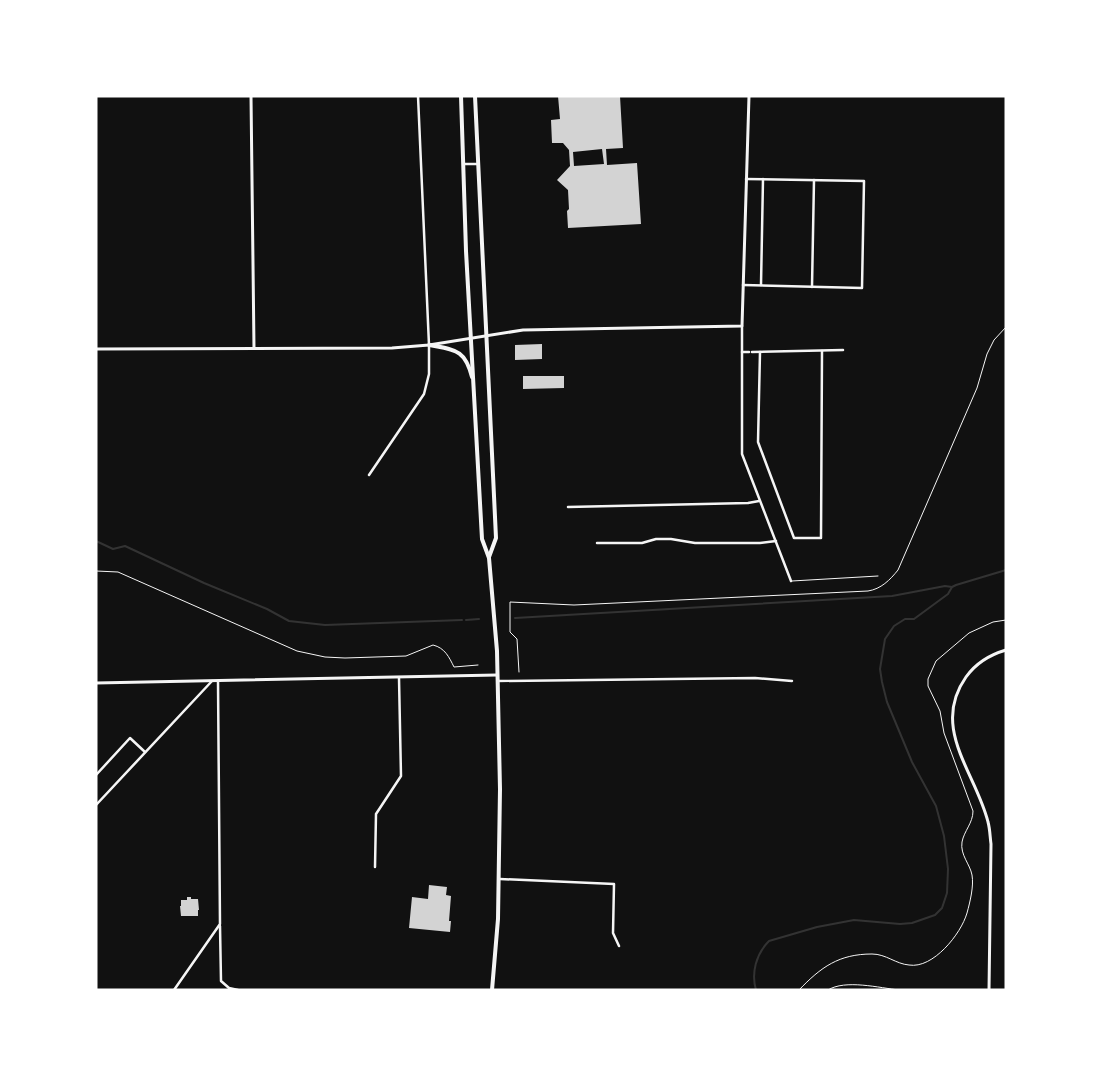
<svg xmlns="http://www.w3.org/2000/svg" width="1102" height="1086" viewBox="0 0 1102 1086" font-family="Montserrat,sans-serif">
<rect width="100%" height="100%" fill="#111"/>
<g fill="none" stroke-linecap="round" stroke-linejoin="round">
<!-- stream -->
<g stroke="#333" stroke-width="2">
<path d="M96,541L113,549L125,546L204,583L267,609L289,621L325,625L462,620"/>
<path d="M515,618L892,596L945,586L952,587"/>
<path d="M466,620L479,619"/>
<path d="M756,990C751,973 756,954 769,941L817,927L854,920L900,924L912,923L935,915L942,908L947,893L948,869L944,836L936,806L912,762L887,702L882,682L880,669L885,639L894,626L905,619H914L948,594L952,587L956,585L1006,570"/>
</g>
</g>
<!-- building -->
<g fill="#d3d3d3" fill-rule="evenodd">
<path d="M558,96H620L623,148L606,149L607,165L637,163L641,224L568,228L567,211L569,209L568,190L557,180L570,166L569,150L563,143H552L551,120L560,119ZM602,149L604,164L574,166L573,152Z"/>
<path d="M542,344V359L515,360V345Z"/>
<path d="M523,376H564V388L523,389Z"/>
<path d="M429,885L447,887L446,895L451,896L449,921H451L450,932L409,928L412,897L428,899Z"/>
<path d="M187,897H191V899H198L199,910H198V916H181L180,906H181V900H187Z"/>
</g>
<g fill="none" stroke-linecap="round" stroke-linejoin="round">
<!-- path -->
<g stroke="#f5f5f5" stroke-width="1">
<path d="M96,571L118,572L297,651L325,657L345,658L406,656L433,645C445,648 449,657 454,667L478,665"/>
<path d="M519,672L517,639L510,632V602L574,605L868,591C881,589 890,580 898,570L977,388L987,354L994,340L1006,327"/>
<path d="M799,990C821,967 839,954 872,954C886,954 896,964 909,965C933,969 961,934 967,913C970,902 974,886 972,875C970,864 960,855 962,842C964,831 973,823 973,811L944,733L940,711L928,686V679L936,661L969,633L993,622L1006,620"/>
</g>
<!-- service -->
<g stroke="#f5f5f5" stroke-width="1">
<path d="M792,581L878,576"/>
<path d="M828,990C845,979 880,988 899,990"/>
</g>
<!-- minor -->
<g stroke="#f5f5f5" stroke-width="2.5">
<path d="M464,164H478"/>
<path d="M743,285L862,288L864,181L746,179"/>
<path d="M761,285L763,179"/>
<path d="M812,287L814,180"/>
<path d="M742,326V454L791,581"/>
<path d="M742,352H749"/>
<path d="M752,352L843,350"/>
<path d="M760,352L758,442L794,538H821L822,351"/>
<path d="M369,475L424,394L429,374V345L418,96"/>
<path d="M568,507L748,503L759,501"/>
<path d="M597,543H642L656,539H671L695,543H760L776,541"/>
<path d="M498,681L755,678L792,681"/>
<path d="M96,775L130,738L145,752"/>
<path d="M96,805L212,681"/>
<path d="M375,867L376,814L401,776L399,678"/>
<path d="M500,879L614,884L613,933L619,946"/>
<path d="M220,926L221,981L229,988L238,990"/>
<path d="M174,990L220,924L218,681"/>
</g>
<!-- tertiary -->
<g stroke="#f5f5f5" stroke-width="3">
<path d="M251,96L254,348"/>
<path d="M96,349L392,348L429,345L523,330L742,326L749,96"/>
<path d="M96,683L497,675"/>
<path d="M989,990L991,844C990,837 990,829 988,822C976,773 930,728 966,677C976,663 989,655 1006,650"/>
</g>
<!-- primary -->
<g stroke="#f5f5f5" stroke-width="4">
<path d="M461,96L466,251L482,539L489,558L497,651L500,789L498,919L492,990"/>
<path d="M475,96L496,538L489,557"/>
<path d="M429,345C455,350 465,349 472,377"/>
</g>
</g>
<!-- border -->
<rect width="1102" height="1086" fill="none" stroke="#ffffff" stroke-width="195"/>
</svg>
